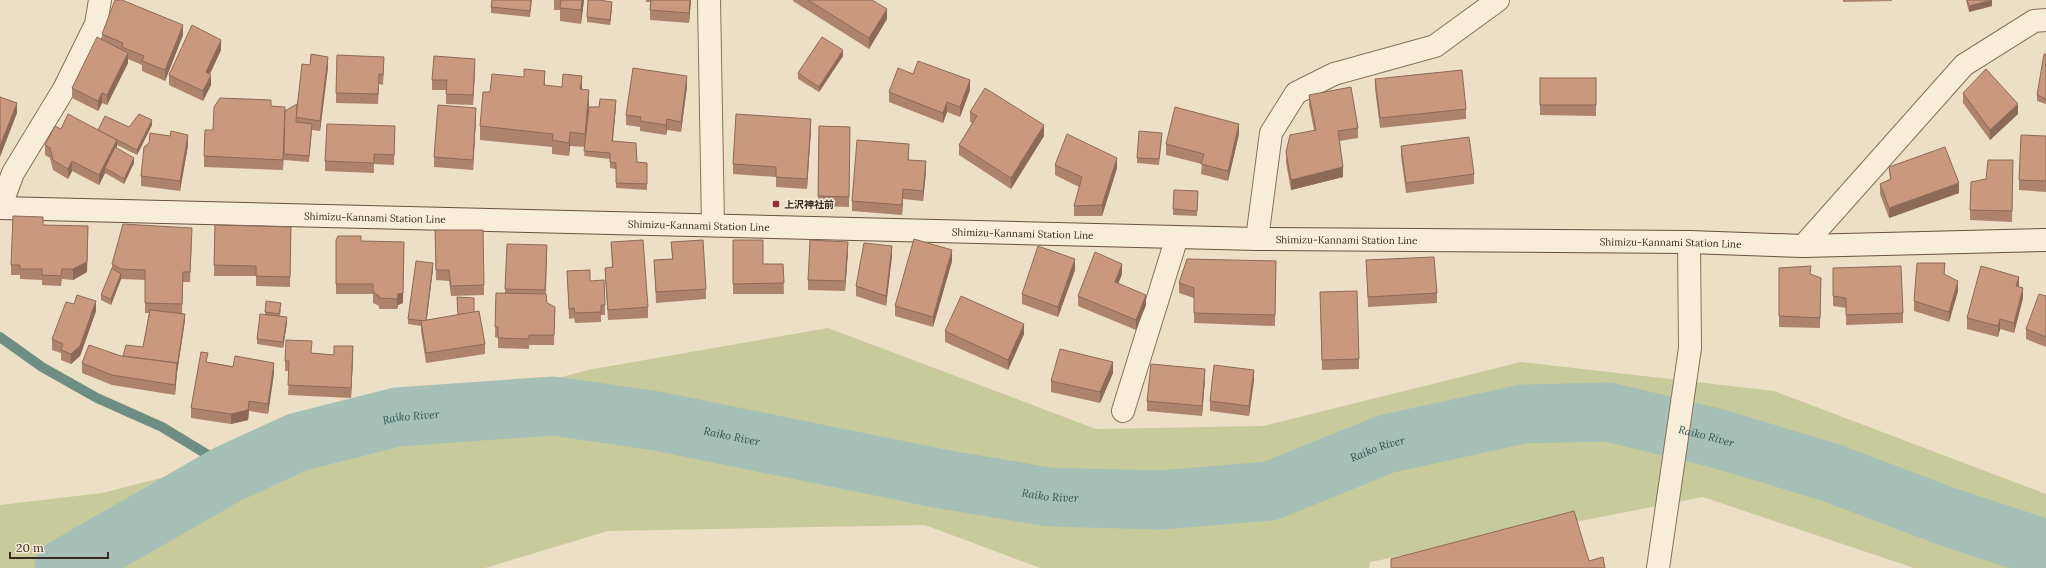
<svg xmlns="http://www.w3.org/2000/svg" width="2046" height="568" viewBox="0 0 2046 568" font-family="Lora,'Noto Sans JP',serif">
<rect width="100%" height="100%" fill="#eddfc5"/>
<!-- green -->
<path fill="#c7ca9a" d="M828,328L1096,429L1263,426L1521,362L1774,391L2046,494V568H1914L1703,497L1370,562L1369,568H1040L925,525L608,531L485,568H0V505L102,493L593,369Z"/>
<g fill="none" stroke-linecap="round" stroke-linejoin="round">
<!-- stream -->
<path stroke="#6e8e84" stroke-width="10" d="M0,337L42,367L97,398L162,427L213,458L228,474"/>
<!-- river -->
<path stroke="#a7c0b7" stroke-width="59" id="s1" d="M64,568L228,474L298,442L397,417L553,406L657,421L942,479L1049,497L1160,500L1270,491L1386,444L1523,414L1608,412L1716,438L1832,473L1948,517L2046,549"/>
<defs>
<g id="street">
<path d="M709,0L713,225"/>
<path d="M0,208L13,173L64,89L96,24L100,0"/>
<path d="M1257,239L1271,133L1296,93L1334,74L1435,46L1498,0"/>
<path d="M1803,246L1964,65L2034,21L2046,20"/>
<path d="M1123,411L1177,237"/>
<path d="M1658,568L1690,348L1689,242"/>
</g>
<g id="secondary">
<path id="s2" d="M0,208L1257,239L1689,242L1803,246L2046,240"/>
</g>
</defs>
<!-- street casing -->
<use href="#street" stroke="#87715c" stroke-width="24"/>
<!-- secondary casing -->
<use href="#secondary" stroke="#69523f" stroke-width="24"/>
<!-- street -->
<use href="#street" stroke="#f8edd9" stroke-width="22"/>
<!-- secondary -->
<use href="#secondary" stroke="#f8edd9" stroke-width="22"/>
</g>
<!-- wall -->
<g fill="#ad836c">
<path d="M532,0L530,17L491,13V7Z"/>
<path d="M552,0H584L581,24L560,21V10H554V0Z"/>
<path d="M646,0H691L689,23L650,20V2H646Z"/>
<path d="M793,0H872L887,19L869,49L793,1Z"/>
<path d="M1843,0H1892V1L1843,2Z"/>
<path d="M1966,0H1991L1992,6L1969,12Z"/>
<path d="M612,7L610,25L587,22V17Z"/>
<path d="M102,34L183,35L165,81L142,71V65L128,59V63L107,105L102,103L98,111L72,98V88L102,39Z"/>
<path d="M221,50L210,74L211,85L203,101L169,85V75Z"/>
<path d="M2046,54V104L2037,101V95Z"/>
<path d="M843,56L819,92L798,79V73Z"/>
<path d="M328,67L320,131L312,130L309,162L284,160V156L283,170L204,167V156L213,130L271,106L285,111L297,104Z"/>
<path d="M384,67L383,85L379,84L378,104L336,103V93Z"/>
<path d="M475,69L473,105L446,104V90H432V80Z"/>
<path d="M913,74L970,90L960,117L947,112L943,123L889,102V92Z"/>
<path d="M1540,78H1596V116L1540,115Z"/>
<path d="M1375,79L1466,109V119L1380,128L1375,89Z"/>
<path d="M545,86L582,89L589,104V107L616,106L613,141L637,162L647,163V190L616,188V169L610,168V159L584,156L585,147L570,146L569,156L552,154V147L480,140V126L490,92Z"/>
<path d="M687,86L681,132L667,130L666,135L640,131V127L626,125V115Z"/>
<path d="M1963,93L2018,114L1990,140L1963,103Z"/>
<path d="M1309,95L1358,128V138L1340,141L1343,177L1291,190L1286,163V152L1314,130L1309,105Z"/>
<path d="M970,112L1044,136L1011,189L959,155V145L972,123L970,122Z"/>
<path d="M476,118L473,170L434,167V157Z"/>
<path d="M152,125L137,155L117,145V148L134,163L124,184L105,173L99,185L72,171L68,179L53,170L50,158L45,155V145L98,130Z"/>
<path d="M819,126L850,127L849,207L818,206Z"/>
<path d="M811,129L807,189L776,187V177L733,174V164Z"/>
<path d="M1239,134L1228,181L1201,174L1202,164L1166,155V144Z"/>
<path d="M170,136L188,145L180,191L141,186V176Z"/>
<path d="M395,136L394,165L374,164V173L325,171V161Z"/>
<path d="M2046,136V192L2019,190V180Z"/>
<path d="M1162,138L1159,165L1137,163V158Z"/>
<path d="M1401,146L1474,174V184L1406,193L1401,156Z"/>
<path d="M909,154V160L926,171L923,201L903,199L902,215L852,211V201Z"/>
<path d="M1055,165L1117,168L1102,216H1074V206L1079,187L1055,175Z"/>
<path d="M1889,167L1959,193L1889,218L1880,194V184L1890,180Z"/>
<path d="M2013,171L2012,222L1970,220V210L1986,179Z"/>
<path d="M1174,190L1198,197L1197,216L1173,215Z"/>
<path d="M43,225L88,237L87,272L73,280L62,279L61,286L42,285V280L20,279V275H11V265Z"/>
<path d="M215,225L291,227L290,287L256,286V276H214Z"/>
<path d="M435,230L484,285V295L451,296L449,281L436,280Z"/>
<path d="M192,238L190,282H183L182,314L185,320L177,373L175,395L112,385L82,373V363L123,356L143,347L149,313H145V280L121,279L111,305L101,300V295L112,268V264Z"/>
<path d="M336,240L361,241L403,303L398,305L397,309H379V306L373,303V294H336Z"/>
<path d="M733,240L763,264H783L784,294H733Z"/>
<path d="M611,242L648,307V318L608,320L605,278V268L612,267Z"/>
<path d="M671,242L706,289V299L656,303L654,260L672,259Z"/>
<path d="M507,244L547,256L546,294L547,303L555,307L554,345H529V349L498,348V338L495,337L496,293H505Z"/>
<path d="M848,252L845,291L808,290V280Z"/>
<path d="M892,256L886,306L856,296V286Z"/>
<path d="M1366,260L1437,293V303L1368,307Z"/>
<path d="M952,261L933,327L895,316V306Z"/>
<path d="M1276,261L1275,326L1194,323V298L1179,293V283Z"/>
<path d="M1779,268L1811,275L1821,278L1820,328L1779,327Z"/>
<path d="M1833,268L1903,313V323L1846,325V308L1833,306Z"/>
<path d="M433,269L426,320L458,315L457,297L474,312L485,344V354L426,363L421,331V326L408,324V319Z"/>
<path d="M1075,270L1058,317L1022,304V294Z"/>
<path d="M567,271L590,281L605,305V315H601V322L575,323L574,318L569,319Z"/>
<path d="M1122,274L1118,283L1146,305L1136,330L1078,306V296Z"/>
<path d="M1945,274L1958,291L1949,322L1914,311V301Z"/>
<path d="M2019,286L2023,298L2014,333L2000,329L1998,337L1967,329V318Z"/>
<path d="M1320,292L1359,359V369L1322,370Z"/>
<path d="M2046,296V347L2026,339V329Z"/>
<path d="M74,304L96,311L80,356L71,364L61,360V353L52,350V339Z"/>
<path d="M281,309L280,316L287,323L283,348L257,344V339L265,314V312Z"/>
<path d="M945,331L1024,334L1008,370L945,342Z"/>
<path d="M311,353L353,357L351,398L288,395L289,371H285V361Z"/>
<path d="M208,362L274,373L268,414L249,411L248,420L231,424L191,418V408Z"/>
<path d="M1113,373L1100,403L1051,392V381Z"/>
<path d="M1205,379L1202,416L1147,411V401Z"/>
<path d="M1254,380L1249,416L1210,411V401Z"/>
</g>
<!-- shaded-wall -->
<g fill="#8d6a58">
<path d="M582,0H584L581,24V10Z"/>
<path d="M690,0H691L689,23V13Z"/>
<path d="M1992,0V6L1969,12V6Z"/>
<path d="M612,2V7L610,25V20Z"/>
<path d="M887,9V19L869,49V38Z"/>
<path d="M183,25V35L165,81V70Z"/>
<path d="M221,40V50L206,82V72Z"/>
<path d="M843,50V56L819,92V87Z"/>
<path d="M128,53V63L107,105V95Z"/>
<path d="M328,57V67L320,131V121Z"/>
<path d="M475,59V69L473,105V95Z"/>
<path d="M545,71V85L544,99V85Z"/>
<path d="M211,75V85L203,101V91Z"/>
<path d="M582,76V89H580Z"/>
<path d="M687,76V86L681,132V122Z"/>
<path d="M970,80V90L960,117V107Z"/>
<path d="M589,90V104L585,147V134Z"/>
<path d="M102,93V103L98,111V101Z"/>
<path d="M616,100V106L612,146V141Z"/>
<path d="M947,102V112L943,123V113Z"/>
<path d="M17,103V113L0,157V146Z"/>
<path d="M2018,104V114L1990,140V130Z"/>
<path d="M476,108V118L473,170V160Z"/>
<path d="M667,119V130L666,135V125Z"/>
<path d="M811,119V129L807,189V179Z"/>
<path d="M152,120V125L137,155V150Z"/>
<path d="M1239,124V134L1228,181V171Z"/>
<path d="M1044,125V136L1011,189V178Z"/>
<path d="M570,132V146L569,156V143Z"/>
<path d="M188,135V145L180,191V181Z"/>
<path d="M117,140V150L105,168V173L99,185V175Z"/>
<path d="M134,158V163L124,184V179Z"/>
<path d="M1117,158V168L1102,216V205Z"/>
<path d="M72,161V171L68,179V169Z"/>
<path d="M926,161V171L923,201V191Z"/>
<path d="M1343,167V177L1291,190V180Z"/>
<path d="M1959,183V193L1889,218V208Z"/>
<path d="M903,189V199L902,215V205Z"/>
<path d="M88,226L87,272L73,280V269Z"/>
<path d="M404,242L403,303L398,305L397,309V299Z"/>
<path d="M848,242V252L845,291V281Z"/>
<path d="M892,246V256L886,306V296Z"/>
<path d="M952,250V261L933,327V317Z"/>
<path d="M1075,259V270L1058,317V307Z"/>
<path d="M433,263V269L426,326V321Z"/>
<path d="M1122,264V274L1115,292V282Z"/>
<path d="M121,274V279L111,305V299Z"/>
<path d="M2019,277V287L2016,286Z"/>
<path d="M1958,281V291L1949,322V312Z"/>
<path d="M2023,288V298L2014,333V323Z"/>
<path d="M1146,295V305L1136,330V320Z"/>
<path d="M96,301V311L80,356L71,364V354Z"/>
<path d="M185,314V320L177,373L175,395V385L177,363Z"/>
<path d="M287,317V323L283,348V342Z"/>
<path d="M2000,319V329L1998,337V326Z"/>
<path d="M1024,324V334L1008,370V360Z"/>
<path d="M353,346V357L351,398V388Z"/>
<path d="M1113,362V373L1100,403V392Z"/>
<path d="M274,363V373L268,414V404Z"/>
<path d="M1205,369V379L1202,416V406Z"/>
<path d="M1254,370V380L1249,416V406Z"/>
<path d="M249,401V411L248,420L231,424V414Z"/>
</g>
<!-- building -->
<g fill="#c9987d" stroke="#8d6a58">
<path d="M115,0H122L183,25L165,70L142,61L144,56L122,47L123,43L102,34Z"/>
<path d="M492,0H531L530,11L491,7Z"/>
<path d="M561,0H582L581,10L560,8Z"/>
<path d="M588,0H599L612,2L610,20L587,17Z"/>
<path d="M651,0H690L689,13L650,10Z"/>
<path d="M808,0H872L887,9L869,38Z"/>
<path d="M1967,0H1992L1969,6Z"/>
<path d="M192,25L221,40L206,72L211,75L203,91L169,75Z"/>
<path d="M97,37L128,53L107,95L102,93L98,101L72,88Z"/>
<path d="M822,37L843,50L819,87L798,73Z"/>
<path d="M311,54L328,57L320,121L296,117L302,64L310,65Z"/>
<path d="M2044,54H2046V99L2037,95Z"/>
<path d="M337,55L384,57L383,75L379,74L378,94L336,93Z"/>
<path d="M434,56L475,59L473,95L446,94L447,80H432Z"/>
<path d="M918,61L970,80L960,107L947,102L943,113L889,92L898,68L913,74Z"/>
<path d="M633,68L687,76L681,122L667,119L666,125L640,121L641,117L626,115Z"/>
<path d="M524,69L545,71L544,85L562,87L563,74L582,76L580,89L589,90L585,134L570,132L569,143L552,140L553,134L480,126L483,92H490L492,74L524,77Z"/>
<path d="M1986,69L2018,104L1990,130L1963,93Z"/>
<path d="M1462,70L1466,109L1380,118L1375,79Z"/>
<rect x="1540" y="78" width="56" height="27"/>
<path d="M1351,87L1358,128L1338,131L1343,167L1291,180L1286,152L1290,135L1316,130L1309,95Z"/>
<path d="M985,88L1044,125L1011,178L959,145L977,116L970,112Z"/>
<path d="M0,97L17,103L0,146Z"/>
<path d="M220,98L271,100V106L285,107L283,160L204,156L205,130H213L214,107Z"/>
<path d="M600,99L616,100L612,141L636,143L637,162L647,163V184L616,183V163L610,162V153L584,151L589,107H599Z"/>
<path d="M297,104L296,122L312,124L309,156L284,154L285,111Z"/>
<path d="M438,105L476,108L473,160L434,157Z"/>
<path d="M1175,107L1239,124L1228,171L1201,164L1204,154L1166,144Z"/>
<path d="M68,114L117,140L99,175L72,161L68,169L53,160L50,148L45,145L55,126L61,129Z"/>
<path d="M139,114L152,120L137,150L98,130L105,116L129,127Z"/>
<path d="M736,114L811,119L807,179L776,177V167L733,164Z"/>
<path d="M327,124L395,126L394,155L374,154V163L325,161Z"/>
<path d="M819,126L850,127L849,197L818,196Z"/>
<path d="M171,131L188,135L180,181L141,176L144,147L149,143L150,133L170,136Z"/>
<path d="M1139,131L1162,133L1159,159L1137,158Z"/>
<path d="M1067,134L1117,158L1102,205L1074,206L1082,177L1055,165Z"/>
<path d="M2021,135L2046,136V181L2019,180Z"/>
<path d="M1469,137L1474,174L1406,183L1401,146Z"/>
<path d="M857,140L909,144L908,160L926,161L923,191L903,189L902,205L852,201Z"/>
<path d="M115,147L134,158L124,179L105,168Z"/>
<path d="M1945,147L1959,183L1889,208L1880,184L1891,179L1889,167Z"/>
<path d="M1988,160H2013L2012,211L1970,210L1971,182L1986,179Z"/>
<path d="M1174,190L1198,191L1197,211L1173,209Z"/>
<path d="M13,216L43,217V225L88,226L87,262L73,269H62L61,276L42,275V269H20V265H11Z"/>
<path d="M123,224L192,228L190,272H183L182,304L145,303V270L121,269L112,264Z"/>
<path d="M215,225L291,227L290,277L256,276V266L214,265Z"/>
<path d="M435,230H483L484,285L451,286L449,270H436Z"/>
<path d="M338,236H361V241L404,242L403,293L398,294L397,299L379,298V296L373,292V284H336V240Z"/>
<path d="M914,239L952,250L933,317L895,306Z"/>
<path d="M643,240L648,307L608,310L605,268L613,267L611,242Z"/>
<path d="M703,240L706,289L656,292L654,260L673,259L671,242Z"/>
<path d="M733,240H763V264H783L784,283L733,284Z"/>
<path d="M810,240L848,242L845,281L808,280Z"/>
<path d="M864,243L892,246L886,296L856,286Z"/>
<path d="M507,244L547,245L545,290L505,289Z"/>
<path d="M1038,246L1075,259L1058,307L1022,294Z"/>
<path d="M1095,252L1122,264L1115,282L1146,295L1136,320L1078,296Z"/>
<path d="M1434,257L1437,293L1368,297L1366,260Z"/>
<path d="M1187,259L1276,261L1275,315L1194,313V288L1179,283Z"/>
<path d="M416,261L433,263L426,320L424,321L408,319Z"/>
<path d="M1917,263H1945L1944,274L1958,281L1949,312L1914,301Z"/>
<path d="M1811,266L1810,274L1821,278L1820,318L1779,316V268Z"/>
<path d="M1901,266L1903,313L1846,315V298L1833,296V268Z"/>
<path d="M1981,266L2019,277L2016,286L2023,288L2014,323L2000,319L1998,326L1967,318Z"/>
<path d="M112,268L121,274L111,299L101,295Z"/>
<path d="M590,270V281L604,280L605,305H601V312L575,313L574,308L569,309L567,271Z"/>
<path d="M1357,291L1359,359L1322,360L1320,292Z"/>
<path d="M496,293L546,294L547,303L555,307L554,335H529V339L498,338V327H495Z"/>
<path d="M2039,294L2046,296V337L2026,329Z"/>
<path d="M77,295L96,301L80,346L71,354L61,350L63,344L52,339L66,302L74,304Z"/>
<path d="M961,296L1024,324L1008,360L945,331Z"/>
<path d="M457,297L474,298V312L458,315Z"/>
<path d="M266,301L281,303L279,314L265,312Z"/>
<path d="M150,310L185,314L177,368V363L123,356L126,345L143,347Z"/>
<path d="M479,311L485,344L426,353L421,321Z"/>
<path d="M260,314L287,317L283,342L257,339Z"/>
<path d="M286,340L312,341L311,353L334,355V346H353L351,388L288,385L289,361H285Z"/>
<path d="M89,345L121,356L177,363L175,385L112,375L82,363Z"/>
<path d="M1060,349L1113,362L1100,392L1051,381Z"/>
<path d="M201,352L208,353L206,362L233,367L235,356L274,363L268,404L249,401L248,410L231,414L191,408Z"/>
<path d="M1151,364L1205,369L1202,406L1147,401Z"/>
<path d="M1214,365L1254,370L1249,406L1210,401Z"/>
<path d="M1574,511L1589,561L1603,557L1605,568H1391V559Z"/>
</g>
<!-- markers -->
<rect fill="#942e35" stroke="#f4e9d5" stroke-width="1.5" x="772" y="200" width="8" height="8" rx="2"/>
<g text-anchor="middle" dominant-baseline="central" stroke-width="3.5" stroke-linejoin="round" paint-order="stroke">
<!-- poi labels -->
<g font-size="10" font-weight="bold" fill="#382a1f" stroke="#f4e9d5" text-anchor="start">
<text x="784" y="204">上沢神社前</text>
</g>
<!-- street labels -->
<g font-size="10" fill="#382a1f" stroke="#f4e9d5">
<text stroke="none"><textPath href="#s2" startOffset="375">Shimizu-Kannami Station Line</textPath></text>
<text stroke="none"><textPath href="#s2" startOffset="699">Shimizu-Kannami Station Line</textPath></text>
<text stroke="none"><textPath href="#s2" startOffset="1023">Shimizu-Kannami Station Line</textPath></text>
<text stroke="none"><textPath href="#s2" startOffset="1347">Shimizu-Kannami Station Line</textPath></text>
<text stroke="none"><textPath href="#s2" startOffset="1671">Shimizu-Kannami Station Line</textPath></text>
</g>
<!-- water labels -->
<g font-size="11" font-style="italic" fill="#2f5752" stroke="#f4e9d5">
<text stroke="none"><textPath href="#s1" startOffset="382">Raiko River</textPath></text>
<text stroke="none"><textPath href="#s1" startOffset="706">Raiko River</textPath></text>
<text stroke="none"><textPath href="#s1" startOffset="1702">Raiko River</textPath></text>
<text stroke="none"><textPath href="#s1" startOffset="1366">Raiko River</textPath></text>
<text stroke="none"><textPath href="#s1" startOffset="1030">Raiko River</textPath></text>
</g>
</g>
<!-- scale -->
<path d="M10 552v6h98v-6" fill="none" stroke="#382a1f" stroke-width="2"/>
<text x="16" y="552" font-size="12" fill="#382a1f" stroke="#f4e9d5" stroke-width="3" paint-order="stroke">20 m</text>
</svg>
